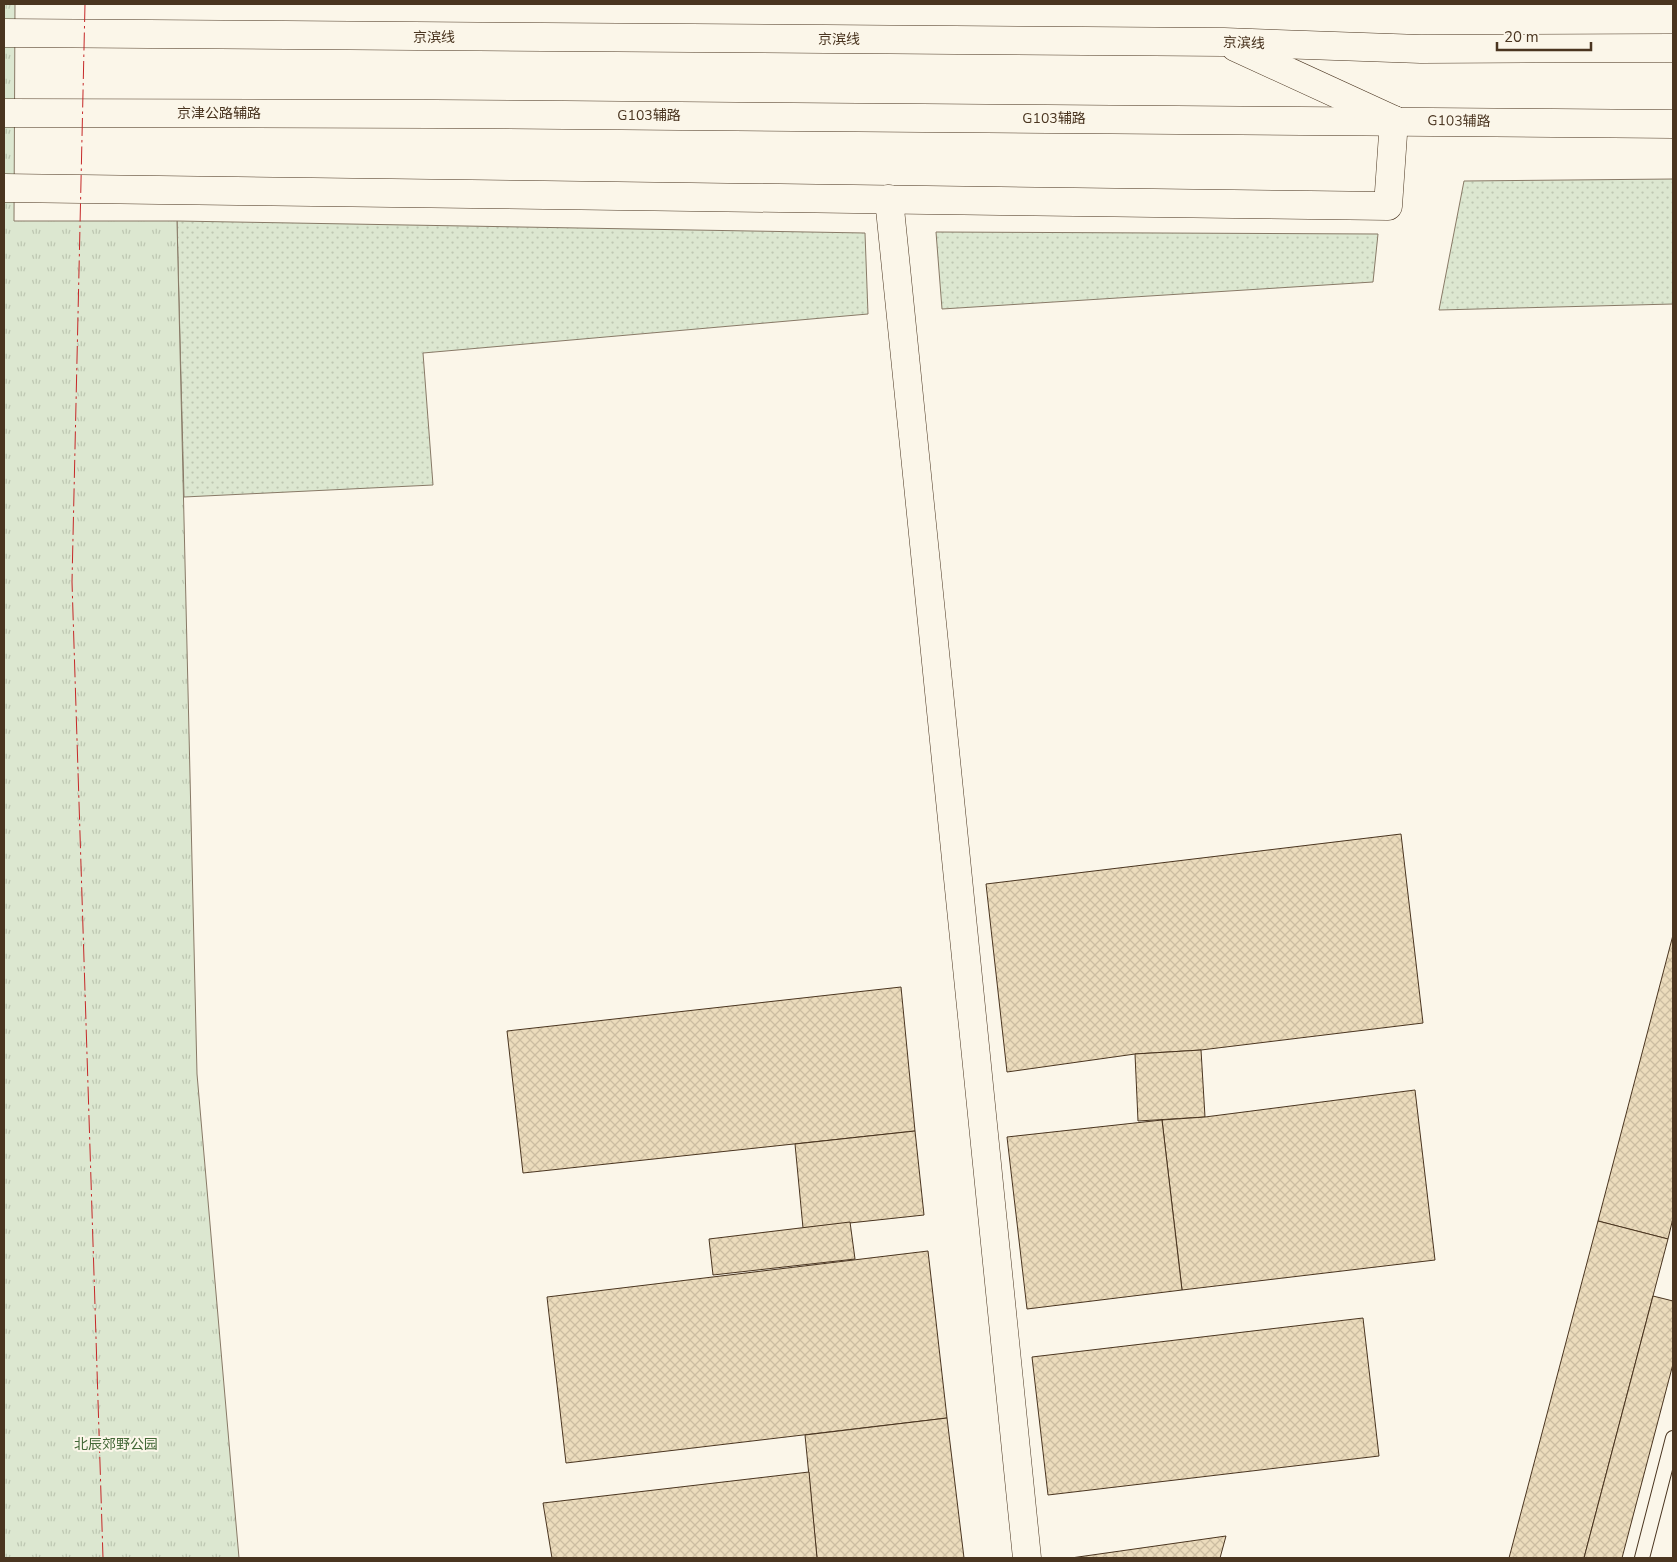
<svg xmlns="http://www.w3.org/2000/svg" width="1677" height="1562" viewBox="0 0 1677 1562" font-family="'Nunito Sans','Noto Sans SC',sans-serif">
<defs>
<pattern id="grass-dots" width="8" height="8" patternUnits="userSpaceOnUse" patternTransform="scale(1.25)"><rect width="8" height="8" fill="#dce7d0"/><path d="M2 2h.1M6 6h.1" fill="none" stroke="#bec7b2" stroke-width="1.8" stroke-linecap="round"/></pattern>
<pattern id="park-tufts" width="24" height="20" patternUnits="userSpaceOnUse" patternTransform="scale(1.25)"><rect width="24" height="20" fill="#dce7d0"/><path d="M3 7l-1-3M5 7V3M7 7l1-3M15 17l-1-3M17 17v-4M19 17l1-3" fill="none" stroke="#bec7b2"/></pattern>
<pattern id="building-cross-hatch" width="8" height="8" patternUnits="userSpaceOnUse" patternTransform="scale(1.25)"><rect width="8" height="8" fill="#ecdcbc"/><path d="M0 0l8 8M0 8l8-8" fill="none" stroke="#ccbda1"/></pattern>
</defs>
<rect width="100%" height="100%" fill="#fbf6e9"/>
<!-- grass -->
<g fill="url(#grass-dots)" stroke="#887966">
<path d="M1673,179V304L1439,310L1464,181Z"/>
<path d="M177,221L865,233L868,314L423,353L433,485L184,497Z"/>
<path d="M936,232L1378,234L1373,282L942,309Z"/>
</g>
<!-- park -->
<path fill="url(#park-tufts)" stroke="#887966" d="M4,4H15L14,221H177L197,1074L239,1558H4Z"/>
<!-- building -->
<g fill="url(#building-cross-hatch)" stroke="#4a3520">
<path d="M1401,834L1423,1023L1201,1050L1135,1054L1007,1072L986,884Z"/>
<path d="M1673,935V1218L1668,1239L1598,1221Z"/>
<path d="M901,987L915,1131L523,1173L507,1031Z"/>
<path d="M1201,1050L1205,1117L1138,1121L1135,1054Z"/>
<path d="M1415,1090L1435,1260L1182,1290L1162,1120L1205,1117Z"/>
<path d="M1162,1120L1182,1290L1027,1309L1007,1137Z"/>
<path d="M915,1131L924,1215L803,1228L795,1144Z"/>
<path d="M1598,1221L1668,1239L1584,1558H1509Z"/>
<path d="M850,1222L855,1259L713,1275L709,1239Z"/>
<path d="M928,1251L947,1418L566,1463L547,1297Z"/>
<path d="M1653,1296L1673,1301V1364L1622,1558H1584Z"/>
<path d="M1363,1318L1379,1456L1048,1495L1032,1357Z"/>
<path d="M947,1418L964,1558H817L805,1435Z"/>
<path d="M809,1472L817,1558H552L543,1503Z"/>
<path d="M1226,1536L1220,1558H1071Z"/>
</g>
<g fill="none" stroke-linecap="round" stroke-linejoin="round">
<defs>
<path id="service" d="M1642,1558L1673,1438"/>
<g id="minor">
<path d="M4,188L1388,206L1394,120"/>
<path d="M889,199L1027,1558"/>
</g>
<path id="tertiary" d="M4,113L434,114L1673,124"/>
<g id="trunk">
<path d="M4,33L1224,42L1421,49L1673,48"/>
<path d="M1235,47L1394,120"/>
</g>
</defs>
<!-- service casing -->
<use href="#service" stroke="#4a3520" stroke-width="16"/>
<!-- minor casing -->
<use href="#minor" stroke="#4a3520" stroke-width="29"/>
<!-- tertiary casing -->
<use href="#tertiary" stroke="#4a3520" stroke-width="29"/>
<!-- trunk casing -->
<use href="#trunk" stroke="#4a3520" stroke-width="29"/>
<!-- service -->
<use href="#service" stroke="#fbf6e9" stroke-width="14"/>
<!-- minor -->
<use href="#minor" stroke="#fbf6e9" stroke-width="28"/>
<!-- tertiary -->
<use href="#tertiary" stroke="#fbf6e9" stroke-width="28"/>
<!-- trunk -->
<use href="#trunk" stroke="#fbf6e9" stroke-width="28"/>
<!-- power -->
<path stroke="#c62828" stroke-width="1" stroke-dasharray="18 4 2.5 4" stroke-linecap="butt" d="M85,4L72,582L103,1558"/>
</g>
<g text-anchor="middle" dominant-baseline="central" stroke-width="4" stroke-linejoin="round" paint-order="stroke">
<!-- street labels -->
<g font-size="14" fill="#4a3520" stroke="#fbf6e9">
<text x="434" y="37">京滨线</text>
<text x="839" y="39">京滨线</text>
<text transform="translate(1244 43) rotate(2)">京滨线</text>
<text x="219" y="113">京津公路辅路</text>
<text x="649" y="115">G103辅路</text>
<text x="1054" y="118">G103辅路</text>
<text transform="translate(1459 121) rotate(1)">G103辅路</text>
</g>
<!-- park labels -->
<g font-size="14" fill="#436837" stroke="#fbf6e9">
<text x="116" y="1444">北辰郊野公园</text>
</g>
</g>
<!-- border -->
<rect width="1677" height="1562" fill="none" stroke="#4a3520" stroke-width="10"/>
<!-- scale -->
<path d="M1497 42v8h94v-8" fill="none" stroke="#4a3520" stroke-width="2.5"/>
<text x="1504" y="42" font-size="15" fill="#4a3520" stroke="#fbf6e9" stroke-width="4" paint-order="stroke">20 m</text>
</svg>
